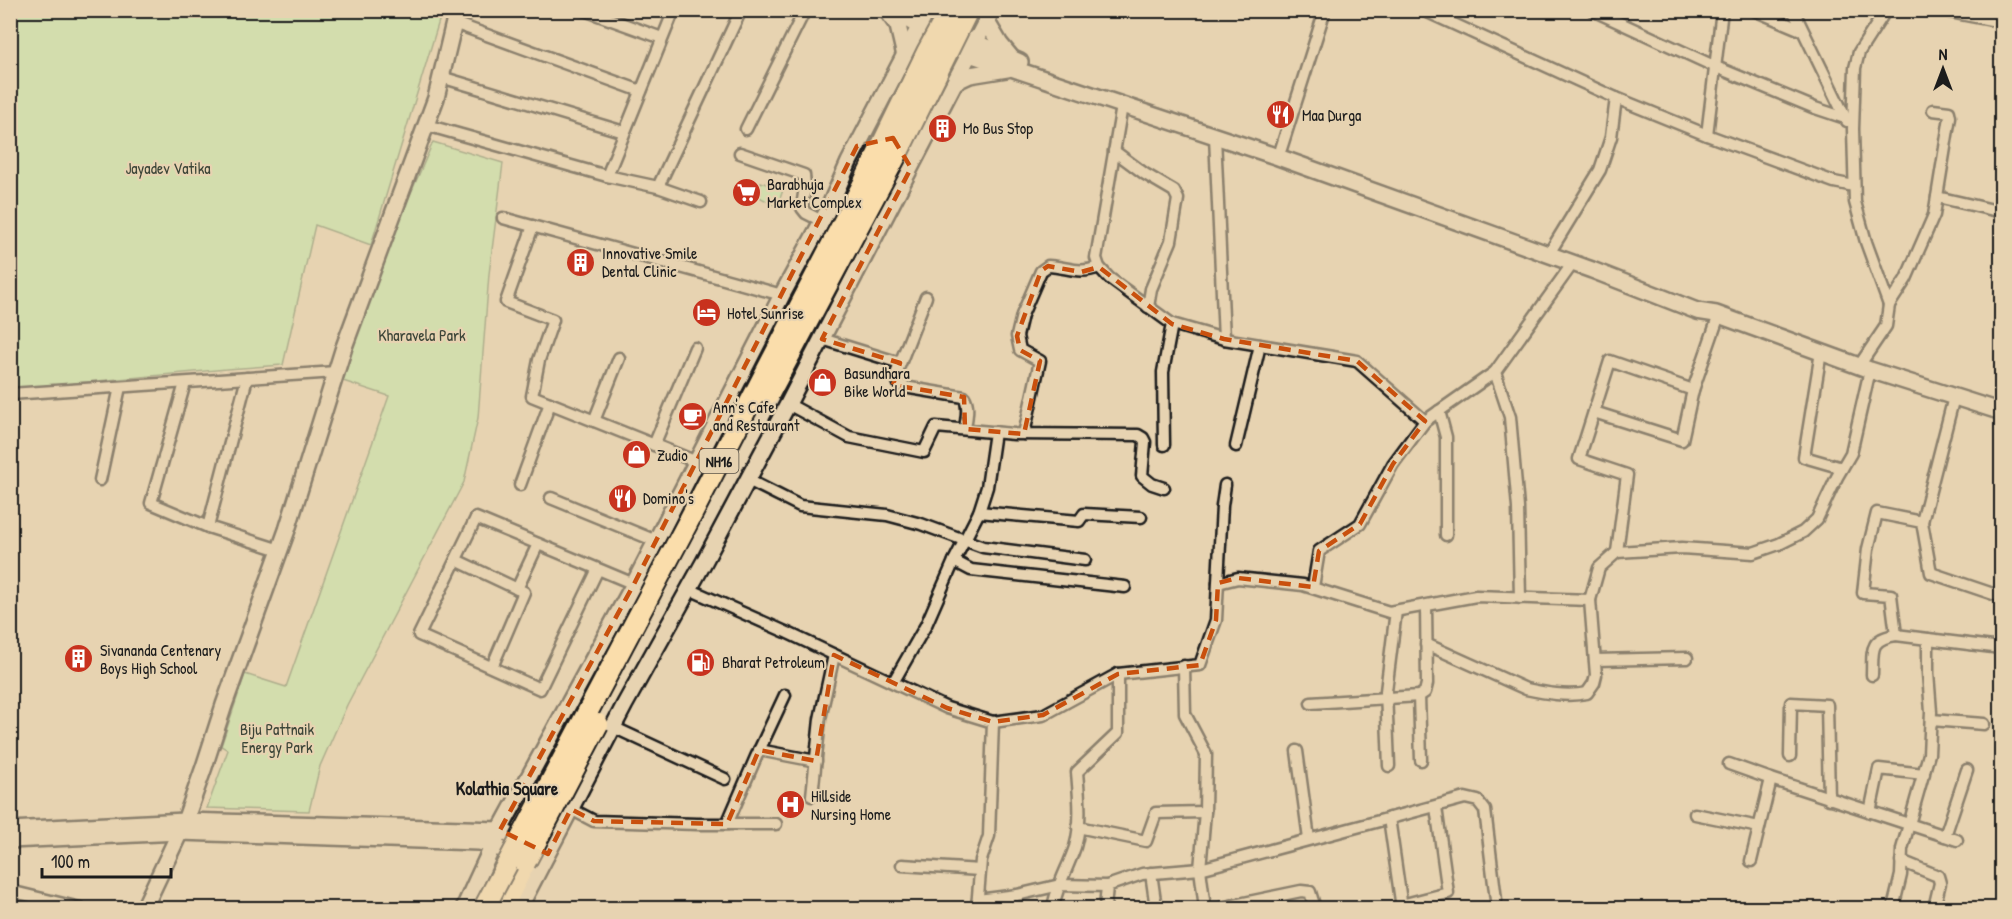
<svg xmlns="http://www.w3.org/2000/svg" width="2012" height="919" viewBox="0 0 2012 919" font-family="'Patrick Hand',sans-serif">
<rect width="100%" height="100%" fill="#e7d3b1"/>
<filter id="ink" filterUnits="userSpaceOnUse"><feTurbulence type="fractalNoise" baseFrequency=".0167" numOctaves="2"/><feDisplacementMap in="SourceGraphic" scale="12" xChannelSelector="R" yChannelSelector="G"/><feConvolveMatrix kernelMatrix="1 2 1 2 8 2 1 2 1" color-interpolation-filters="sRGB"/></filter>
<g filter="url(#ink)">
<!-- green -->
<g fill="#bae9a8" stroke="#6b8262" stroke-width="1.5">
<path d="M11,11H442L371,245L315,225L283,365L227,369L11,389Z"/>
<path d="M433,142L503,163L489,274L478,418L464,482L347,705L320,766L309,811L207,808L228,750L221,746L245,674L286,687L389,396L343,381L375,276Z"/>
<path d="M761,182L783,190L777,207L756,195Z"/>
</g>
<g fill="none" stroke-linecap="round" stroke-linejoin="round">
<defs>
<g id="street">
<path d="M584,10L662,38"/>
<path d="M1423,10L1616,98L1707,135L1834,182L1854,186"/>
<path d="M1592,10L1716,67L1815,108L1845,118"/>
<path d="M1754,10L1801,30"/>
<path d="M1793,10L1847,121"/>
<path d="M1939,10L2002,22"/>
<path d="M454,23L641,91"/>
<path d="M441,77L624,132"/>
<path d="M1122,106L1096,258L1099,267L1109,278L1172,324L1224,339L1357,361L1425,421"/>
<path d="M426,125L607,176L658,187L741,10"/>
<path d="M746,129L805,10"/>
<path d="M1707,135L1722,10"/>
<path d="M1215,136L1224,339"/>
<path d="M1281,149L1325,10"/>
<path d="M1114,151L1145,174L1174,191L1178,199L1171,241L1151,289L1148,307"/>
<path d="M740,153L804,175L805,186L802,208L806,213L822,221"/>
<path d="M607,176L674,10"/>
<path d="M658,187L701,202"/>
<path d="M1937,197L2002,212"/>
<path d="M503,218L782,295"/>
<path d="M533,226L506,302L553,320L539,360L532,396L697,462"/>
<path d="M1553,247L1600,170L1611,137L1616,98"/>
<path d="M926,297L896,374L899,384L904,387L964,397C970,406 966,419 965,429"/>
<path d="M1889,305L1906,279L1934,215L1950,117L1949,112L1933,110"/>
<path d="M822,339L900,363"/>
<path d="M1821,352L1804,457L1842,468"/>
<path d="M1859,366L1886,326L1889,305L1866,242L1855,202L1853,129L1855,68L1859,52L1886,10"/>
<path d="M185,383L151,503L208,527L280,550"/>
<path d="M10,394L336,372"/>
<path d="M788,404L849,437L924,452L936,427L1014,434L1138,435L1143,438L1145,442L1142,476L1152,484L1164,488"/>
<path d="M1439,411L1446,437V535"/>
<path d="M1594,412L1682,440L1693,390"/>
<path d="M594,421L619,358"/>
<path d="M995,432L987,487L979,512L954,561L971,570L1125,587"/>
<path d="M1024,434L1040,361L1020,350L1017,336L1022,315L1041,271L1048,266C1068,267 1079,275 1099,267"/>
<path d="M654,445L695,348"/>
<path d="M1164,445L1163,372L1172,324"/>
<path d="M1236,446L1260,345"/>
<path d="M100,480L120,387"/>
<path d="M748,480L800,506L887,515L921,524L983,547L1085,560"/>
<path d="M520,485L550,403"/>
<path d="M551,498L656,541"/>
<path d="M979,512L1079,521L1084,514L1141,517"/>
<path d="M1922,522L1954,397"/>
<path d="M208,527L247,378"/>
<path d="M1617,552L1627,475L1579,459L1610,361L1693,390L1719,315"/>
<path d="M456,560L524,592L492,667"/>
<path d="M598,569L540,689L419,635L476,518L634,584"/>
<path d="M1218,583L1238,578L1303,585L1389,612L1476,596L1590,600L1599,568L1617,552L1682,548L1753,553L1779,544L1803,532L1817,519L1837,477L1851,453L1870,370"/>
<path d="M1313,587L1319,551L1360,524L1393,464L1425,421L1495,372"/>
<path d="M517,589L538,544"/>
<path d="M689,589L788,633L947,708L993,722L1043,715L1118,674L1200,665L1216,620L1222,506L1225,485"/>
<path d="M1520,598L1518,508L1510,417L1495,372L1573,263"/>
<path d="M1928,639L1896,635L1891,595L1863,593L1868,549L1877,513L1922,522L1931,573L2002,597"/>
<path d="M1426,644L1526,689C1545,693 1567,697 1587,693L1594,683L1596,675L1590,600"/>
<path d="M1595,660L1687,658"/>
<path d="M1184,666L1185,714L1206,754L1205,812L1200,869L1465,798L1478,801L1485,810L1496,900"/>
<path d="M1872,675C1873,652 1868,639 1896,635"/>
<path d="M894,681L926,625L954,561"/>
<path d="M1419,696L1421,760"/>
<path d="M1311,703L1419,696L1425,692L1427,684L1426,606"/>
<path d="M1931,720L1984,724"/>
<path d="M613,727L725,779"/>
<path d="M759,750L816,761"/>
<path d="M1297,751L1309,839"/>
<path d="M1790,756L1791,703L1827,705L1829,799"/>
<path d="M1729,764L1771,779"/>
<path d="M1389,766L1386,691L1396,611"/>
<path d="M812,796L820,719L834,655"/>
<path d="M571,809L594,821L698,824H776"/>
<path d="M1870,812L1879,769L1924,774"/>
<path d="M1695,814L1759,827"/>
<path d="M1389,818L1402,908"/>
<path d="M727,824L756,757L785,695"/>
<path d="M1078,827L1146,841L1156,813L1205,812"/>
<path d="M1945,836L1957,840"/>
<path d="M1751,861L1771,779L1945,836L1967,770"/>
<path d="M1901,861L1938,876L1940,883L1934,908"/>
<path d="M902,865L980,870"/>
<path d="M1151,873L1156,908"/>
<path d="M10,891L80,908"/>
<path d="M978,900L1017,895L1060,885L1107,886L1142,874L1200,869L1205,908"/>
<path d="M1401,905L1448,893L1436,807"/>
<path d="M977,908L981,860L989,836L993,722"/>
<path d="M1053,908C1056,887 1068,868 1075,847C1082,823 1079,796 1077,772L1118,733V674"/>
<path d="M1105,908L1107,886"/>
<path d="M1220,908L1301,891L1310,892L1315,908"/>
<path d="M1893,908L1901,875L1902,849L1929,754L1931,712L1928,673V639L1993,647L2002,650"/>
</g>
<g id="secondary">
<path d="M890,10L969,54L1278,157L1592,270L1697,311L1716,314L1870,370L2002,412"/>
<path d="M888,12L898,26L905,56"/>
<path d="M987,22L1000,44L1010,56"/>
<path d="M968,39L1020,62"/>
<path d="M955,82L970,75L1007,69"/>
<path d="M10,830L185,821L500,830L529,845"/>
<path d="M10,840L179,832L478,842L494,845L522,861"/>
<path d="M144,908L185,821L204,767L224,705L287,530L344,347L436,98L457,10"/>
<path d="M464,908L500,830L634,584L782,295L827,212L849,162L928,10"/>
<path d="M519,908L625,704L704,562L788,404L992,10"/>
</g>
<path id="highway" d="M502,908L525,863"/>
</defs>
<!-- street casing -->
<use href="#street" stroke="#1c1c1c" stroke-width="15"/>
<!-- secondary casing -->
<use href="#secondary" stroke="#1c1c1c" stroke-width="20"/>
<!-- highway casing -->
<use href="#highway" stroke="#1c1c1c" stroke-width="24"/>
<!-- street -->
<use href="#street" stroke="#e7d3b1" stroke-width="10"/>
<!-- secondary -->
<use href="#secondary" stroke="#e7d3b1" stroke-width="15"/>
<!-- highway -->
<use href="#highway" stroke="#faddab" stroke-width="20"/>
<defs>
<g id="highway-bridge">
<path d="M769,394L896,156L968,10"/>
<path d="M525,863L598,724"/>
<path d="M484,908L687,524L862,186L927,52L950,10"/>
</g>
</defs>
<!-- highway-bridge casing -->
<use href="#highway-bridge" stroke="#1c1c1c" stroke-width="24" stroke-linecap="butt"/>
<!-- highway-bridge -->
<use href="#highway-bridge" stroke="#faddab" stroke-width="20"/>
</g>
</g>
<!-- marked area -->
<path d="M0 0H2012V919H0ZM893,138L911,168L822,339L900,363L893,385L964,397L965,429L1024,434L1040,361L1020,350L1017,336L1041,271L1048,266L1081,272L1099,267L1172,324L1224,339L1357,361L1425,421L1393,464L1360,524L1319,551L1313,587L1238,578L1218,583L1216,620L1200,665L1118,674L1043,715L993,722L947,708L834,655L816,761L759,750L727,824L594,821L571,809L548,854L500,830L634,584L857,146Z" fill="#e7d3b1" fill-opacity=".55" fill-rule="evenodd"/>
<path fill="none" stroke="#c9500e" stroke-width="4.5" stroke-dasharray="12 8" stroke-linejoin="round" d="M893,138L911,168L822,339L900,363L893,385L964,397L965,429L1024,434L1040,361L1020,350L1017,336L1041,271L1048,266L1081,272L1099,267L1172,324L1224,339L1357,361L1425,421L1393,464L1360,524L1319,551L1313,587L1238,578L1218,583L1216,620L1200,665L1118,674L1043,715L993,722L947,708L834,655L816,761L759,750L727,824L594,821L571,809L548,854L500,830L634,584L857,146Z"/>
<!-- icons -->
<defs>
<symbol id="restaurant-disc" viewBox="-11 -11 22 22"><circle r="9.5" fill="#c8321e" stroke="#e7d3b1"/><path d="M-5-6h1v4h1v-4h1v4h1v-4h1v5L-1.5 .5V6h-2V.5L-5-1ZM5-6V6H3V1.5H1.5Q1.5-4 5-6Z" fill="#fff"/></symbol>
<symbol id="building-disc" viewBox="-11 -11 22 22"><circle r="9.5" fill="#c8321e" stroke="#e7d3b1"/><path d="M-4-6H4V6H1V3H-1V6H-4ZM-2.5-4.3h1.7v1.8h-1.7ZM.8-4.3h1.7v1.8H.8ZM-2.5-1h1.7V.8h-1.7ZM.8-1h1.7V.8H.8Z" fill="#fff"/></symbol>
<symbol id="supermarket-disc" viewBox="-11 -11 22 22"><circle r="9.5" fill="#c8321e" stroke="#e7d3b1"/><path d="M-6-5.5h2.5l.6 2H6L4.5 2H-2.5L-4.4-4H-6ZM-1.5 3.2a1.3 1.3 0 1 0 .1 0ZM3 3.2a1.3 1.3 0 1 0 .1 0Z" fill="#fff"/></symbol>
<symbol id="hotel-disc" viewBox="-11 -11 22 22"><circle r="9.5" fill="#c8321e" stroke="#e7d3b1"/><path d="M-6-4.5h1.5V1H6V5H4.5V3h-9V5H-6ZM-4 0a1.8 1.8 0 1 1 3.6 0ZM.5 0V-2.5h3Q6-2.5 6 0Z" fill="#fff"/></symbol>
<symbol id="shop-disc" viewBox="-11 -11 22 22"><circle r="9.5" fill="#c8321e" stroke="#e7d3b1"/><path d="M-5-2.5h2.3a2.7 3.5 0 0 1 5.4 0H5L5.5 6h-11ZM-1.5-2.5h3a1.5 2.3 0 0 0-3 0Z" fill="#fff"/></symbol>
<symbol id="cafe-disc" viewBox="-11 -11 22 22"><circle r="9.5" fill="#c8321e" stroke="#e7d3b1"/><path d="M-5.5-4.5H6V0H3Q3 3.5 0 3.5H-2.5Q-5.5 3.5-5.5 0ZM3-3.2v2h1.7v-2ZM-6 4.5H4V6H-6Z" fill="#fff"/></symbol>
<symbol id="fuel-disc" viewBox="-11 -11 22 22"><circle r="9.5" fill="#c8321e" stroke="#e7d3b1"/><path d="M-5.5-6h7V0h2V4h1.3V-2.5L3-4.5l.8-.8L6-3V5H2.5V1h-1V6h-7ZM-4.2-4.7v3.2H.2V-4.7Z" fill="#fff"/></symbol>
<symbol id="hospital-disc" viewBox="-11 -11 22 22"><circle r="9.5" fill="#c8321e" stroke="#e7d3b1"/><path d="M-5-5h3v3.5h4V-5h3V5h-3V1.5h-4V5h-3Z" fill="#fff"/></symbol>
</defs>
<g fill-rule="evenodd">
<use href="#restaurant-disc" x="1264" y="98" width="33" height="33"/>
<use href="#building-disc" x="926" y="112" width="33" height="33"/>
<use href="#supermarket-disc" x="730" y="176" width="33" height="33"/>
<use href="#building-disc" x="564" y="246" width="33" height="33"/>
<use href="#hotel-disc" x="690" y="296" width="33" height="33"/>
<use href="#shop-disc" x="806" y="366" width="33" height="33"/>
<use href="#cafe-disc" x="676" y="400" width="33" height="33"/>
<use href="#shop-disc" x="620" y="438" width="33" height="33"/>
<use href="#restaurant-disc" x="606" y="482" width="33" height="33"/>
<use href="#building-disc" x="62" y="642" width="33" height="33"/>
<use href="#fuel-disc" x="684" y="646" width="33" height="33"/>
<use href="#hospital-disc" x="774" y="788" width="33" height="33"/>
</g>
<g text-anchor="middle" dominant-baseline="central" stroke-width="4.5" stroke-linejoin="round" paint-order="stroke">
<!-- shield labels -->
<rect fill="#e7d3b1" stroke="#595349" stroke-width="1.5" x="699.5" y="449" width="39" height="24" rx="4.5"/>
<g font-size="15" font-weight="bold" fill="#1c1c1c">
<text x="719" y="461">NH16</text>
</g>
<!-- poi labels -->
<g font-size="16" fill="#1c1c1c" stroke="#e7d3b1" text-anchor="start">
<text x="1302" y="115">Maa Durga</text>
<text x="963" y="128">Mo Bus Stop</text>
<text x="767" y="184">Barabhuja<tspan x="767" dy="18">Market Complex</tspan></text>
<text x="602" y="253">Innovative Smile<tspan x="602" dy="18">Dental Clinic</tspan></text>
<text x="727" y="313">Hotel Sunrise</text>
<text x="844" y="373">Basundhara<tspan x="844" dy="18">Bike World</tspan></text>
<text x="713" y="407">Ann's Cafe<tspan x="713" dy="18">and Restaurant</tspan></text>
<text x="657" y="455">Zudio</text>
<text x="643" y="498">Domino's</text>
<text x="100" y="650">Sivananda Centenary<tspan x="100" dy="18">Boys High School</tspan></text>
<text x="722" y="662">Bharat Petroleum</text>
<text x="811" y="796">Hillside<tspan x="811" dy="18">Nursing Home</tspan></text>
</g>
<!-- park labels -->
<g font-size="16" fill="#3c4538" stroke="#e7d3b1">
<text x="168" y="168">Jayadev Vatika</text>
<text x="422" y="335">Kharavela Park</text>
<text x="277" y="729">Biju Pattnaik<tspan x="277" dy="18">Energy Park</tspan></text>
</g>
<!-- neighbourhood labels -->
<g font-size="18" font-weight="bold" fill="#1c1c1c" stroke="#e7d3b1">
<text x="507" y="788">Kolathia Square</text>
</g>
</g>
<!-- margin -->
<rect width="2012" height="919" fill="none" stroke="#e7d3b1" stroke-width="36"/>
<rect x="18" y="18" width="1976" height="883" fill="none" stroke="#1c1c1c" stroke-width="2" filter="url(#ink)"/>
<!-- north arrow -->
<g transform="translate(1943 69)" stroke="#e7d3b1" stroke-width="4.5" paint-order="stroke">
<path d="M0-4.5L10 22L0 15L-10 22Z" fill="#1c1c1c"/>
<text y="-9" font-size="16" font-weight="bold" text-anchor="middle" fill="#1c1c1c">N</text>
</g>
<!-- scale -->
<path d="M42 868v9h129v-9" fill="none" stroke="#1c1c1c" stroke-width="3"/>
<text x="51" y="868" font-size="18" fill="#1c1c1c" stroke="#e7d3b1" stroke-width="4.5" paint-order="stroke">100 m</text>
</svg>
